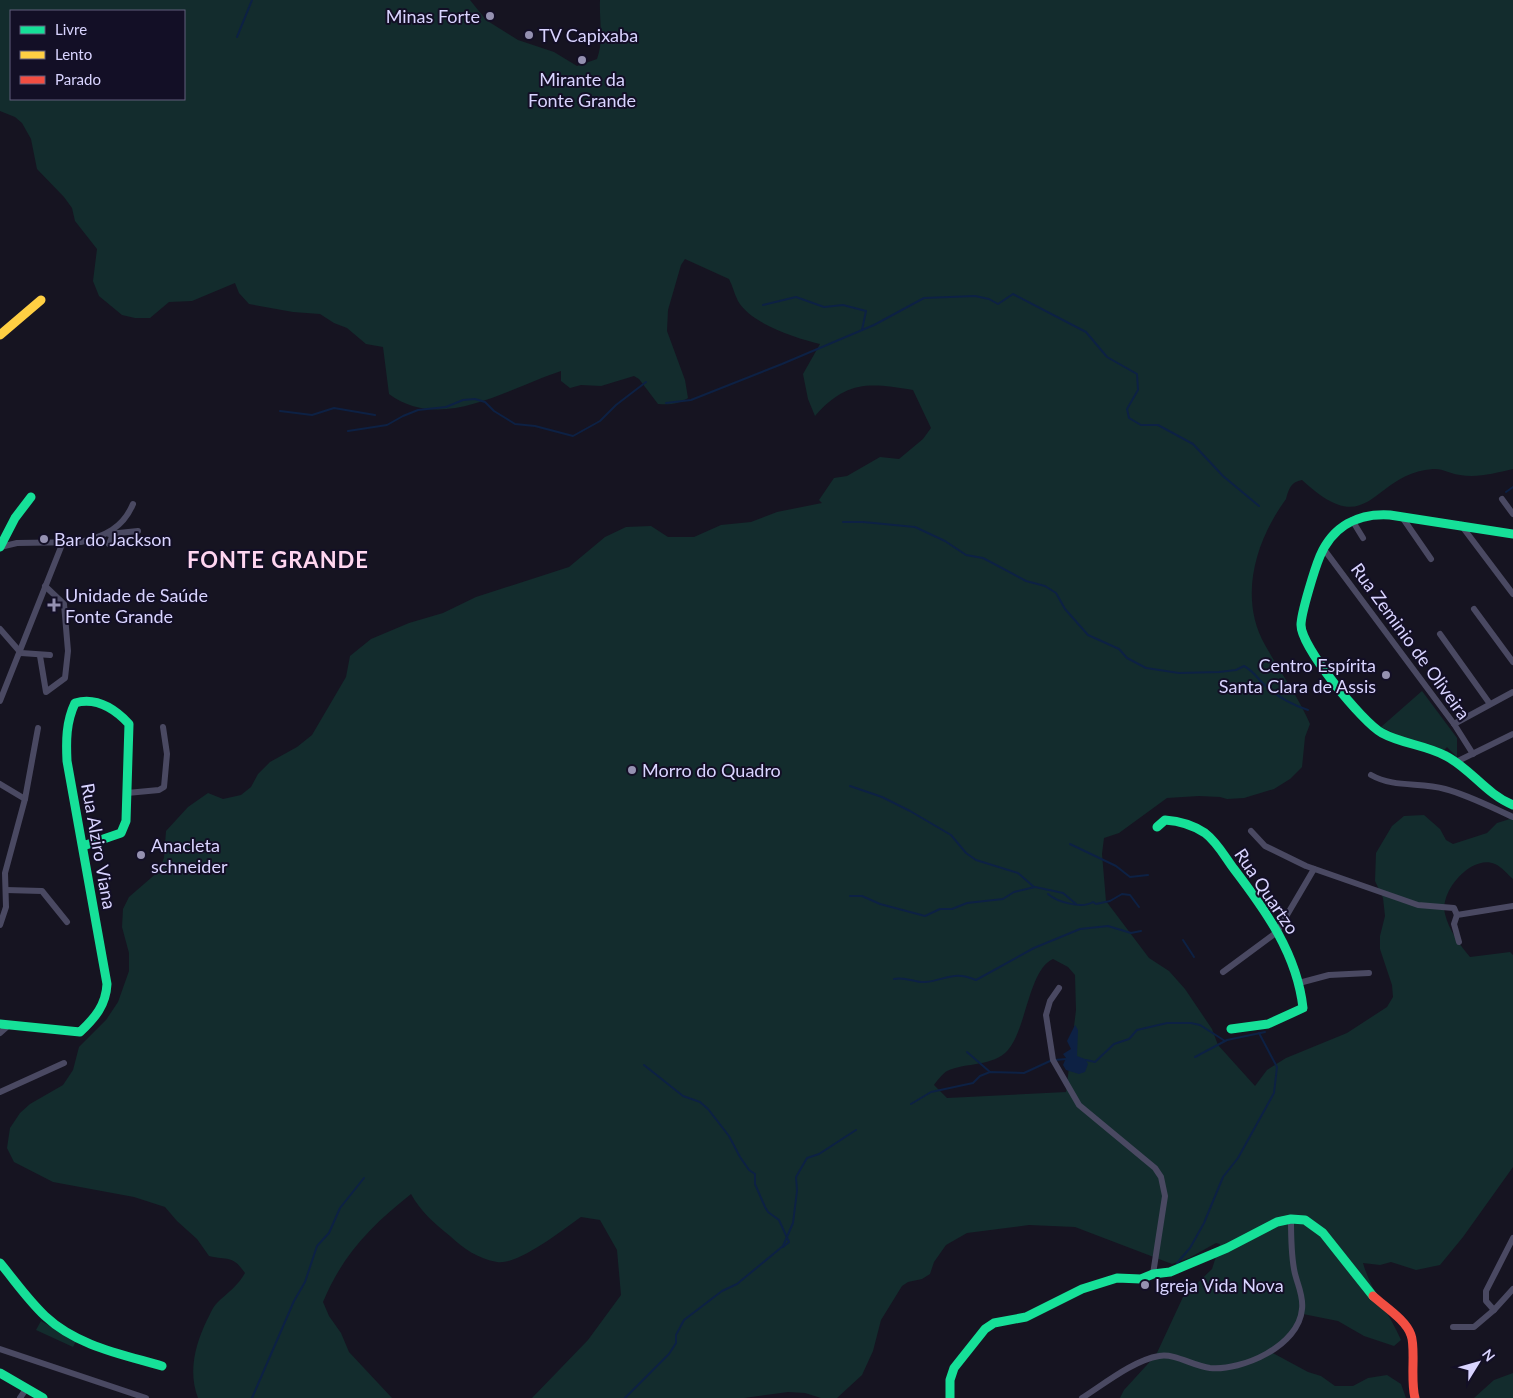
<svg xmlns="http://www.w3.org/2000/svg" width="1513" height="1398" viewBox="0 0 1513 1398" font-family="Lato,sans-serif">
<rect width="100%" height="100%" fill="#161421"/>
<!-- green -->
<g fill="#132c2d" fill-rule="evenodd">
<path d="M0,0H470L486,20L518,40L554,52L577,66L597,59C604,40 599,20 600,0H1513V469C1495,473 1478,478 1460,475C1451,474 1442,468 1433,469C1370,474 1371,544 1302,480C1291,482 1289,488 1286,499C1256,540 1238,597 1265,645C1280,672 1298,696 1310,724L1305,737L1302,767L1290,779L1274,789L1244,798L1227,799L1220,797L1199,796L1167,798L1119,833L1104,838L1102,854L1106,901L1149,958L1169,971L1185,989L1212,1029L1218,1045L1255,1086L1267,1070L1286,1058L1347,1033L1387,1007L1393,997L1392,985L1380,949V936L1385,916L1383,898L1375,881L1376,853L1392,826L1404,816L1424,815L1440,829L1446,840L1453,844L1487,833L1497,823L1513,818V879C1507,874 1502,867 1495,864C1472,854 1439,891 1445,914C1449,930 1459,944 1470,957L1510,952L1513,955V1167L1463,1237L1440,1265L1416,1270L1391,1262L1380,1265L1363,1263C1370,1289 1390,1314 1401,1340L1394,1346L1364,1336L1338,1321L1303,1314L1298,1324L1271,1352L1308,1372L1321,1376L1335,1386H1353L1368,1378L1387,1375L1401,1384L1406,1398H1120L1124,1390L1156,1355L1183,1297L1212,1269L1220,1244L1216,1243L1189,1258L1172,1264L1075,1227L1029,1225L967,1233L946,1245L934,1262L930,1274L922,1279L908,1282L902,1286L881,1320L873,1351L862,1375L837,1398H821L805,1393L788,1392L744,1398H532L588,1340L621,1295L617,1250L600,1220L581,1217C564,1229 517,1266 497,1262C478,1259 463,1248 450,1236C434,1223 421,1212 411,1194C371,1226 343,1254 323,1302L329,1316L341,1333L349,1352L392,1398H198C188,1372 195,1345 207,1320C210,1315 212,1308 217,1303C227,1293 238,1286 245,1273C232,1254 228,1261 209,1256L197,1239L177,1221L165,1207L134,1197L53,1182L14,1162L7,1148L10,1128L20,1113L30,1104L63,1085L73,1070L79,1047L106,1020L118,1002L129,971V953L122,927L123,909L129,897L159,871L164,858L166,831L188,807L208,793L223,799L241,795L251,787L258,774L270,762L297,747L312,735L346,677L350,656L371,639L409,623L443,613L476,597L569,567L605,537L626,527L651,526L668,537H694L721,525L751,522L777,512L822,503L819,500L834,478L847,476L880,457L899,459L923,439L931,428L913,390C869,383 847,380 815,416L808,399L803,374L820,344C796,338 751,324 738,301C734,294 733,286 729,279L685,259L681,265L668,310L667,331L685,380L688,398C679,404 670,405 658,404L639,379L634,376L601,386L581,385L570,388L561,381V371C508,388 442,433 389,394L383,347L366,344L347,328L334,323L320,314L293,312L249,304L239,293L235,283L192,301L169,302L150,318H135L122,315L99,296L93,281L97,249L75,221L72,208L64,197L37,169L31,139L22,123L15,117L0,111ZM11,11H184V99H11ZM1053,959L1068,967L1075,975L1076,1010L1066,1092L947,1098L934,1085C937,1081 942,1074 947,1071C966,1062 993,1067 1008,1050C1026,1030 1029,969 1053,959Z"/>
<path d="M1422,691L1457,738V757L1447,747L1444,750L1429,744L1408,740L1381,727Z"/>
<path d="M41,1321L76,1341L73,1347L36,1330Z"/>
<path d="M1513,1373V1398H1474L1494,1380Z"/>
</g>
<!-- water -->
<path fill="#0d2144" d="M1075,1025L1078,1030L1077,1056L1085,1059L1088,1064L1085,1072L1079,1074L1066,1070L1063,1065L1066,1058L1063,1054L1071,1049L1067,1041Z"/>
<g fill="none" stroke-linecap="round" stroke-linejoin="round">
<!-- stream -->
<g stroke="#0d2144" stroke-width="2">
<path d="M237,37L252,0"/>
<path d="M763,305L796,297L824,307L843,305L866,311L862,330"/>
<path d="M666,403L691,400L782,364L874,325L924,298L975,296L989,299L998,304L1013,294L1086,332L1107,357L1137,374L1138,390L1127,409L1129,418L1141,425H1158L1193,444L1223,476L1259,506"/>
<path d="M280,411L312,415L334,408L375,415"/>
<path d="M348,431L387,425L403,416L418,410L446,407L463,400L475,399L485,402L494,411L515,424L535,426L573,436L600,421L616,405L646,382"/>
<path d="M1506,492L1513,487"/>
<path d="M843,522H863L915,527L945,541L966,555L983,558L1026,581L1045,586L1056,593L1065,609L1088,635L1119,649L1127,658L1146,668L1179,673L1219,672L1236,670L1244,666C1255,672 1258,680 1267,687C1279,698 1293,705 1308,710"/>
<path d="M850,786L882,797L910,811L951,835L966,853L976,860L1018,873L1034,887"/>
<path d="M1070,844L1116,866L1130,877L1148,875"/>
<path d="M1048,894C1057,902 1082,909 1093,902L1096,904L1110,901L1122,894L1130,895L1139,907"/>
<path d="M850,896H862L880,904L925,916L940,909H952L967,903L1003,899L1014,892L1035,887L1063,893L1076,904"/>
<path d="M1183,940L1194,957"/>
<path d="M894,979C905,976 915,983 925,982C947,980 953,970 976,980L1034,948L1080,929L1108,926L1131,933L1141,931"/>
<path d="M967,1052L990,1072"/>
<path d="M1195,1057L1227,1040L1265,1032"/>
<path d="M1055,1060L1066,1059"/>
<path d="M1086,1060L1095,1062L1114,1044L1129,1039L1137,1030L1167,1023H1191L1200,1025L1225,1041"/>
<path d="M644,1065L683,1096L700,1102L708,1109L729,1136L740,1157L749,1170L755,1174V1184L765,1207L768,1212L779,1220L789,1242L783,1247"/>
<path d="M911,1104L931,1092L973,1083L980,1076L990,1072L1024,1073L1050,1061"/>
<path d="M1177,1263L1190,1248L1204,1223L1223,1177L1238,1158L1274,1093L1277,1067L1259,1033"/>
<path d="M252,1398L294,1301L305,1282L317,1246L329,1233L340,1208L364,1178"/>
<path d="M625,1398L669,1354L676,1343V1335L684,1320L722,1291L737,1284L783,1246L793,1223L797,1191L796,1177L807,1158L819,1154L856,1130"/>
</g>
<!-- street -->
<g stroke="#4a4962" stroke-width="6">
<path d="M1502,499L1513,514"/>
<path d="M1402,517L1431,559"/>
<path d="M1352,520L1363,538"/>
<path d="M1461,525L1513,594"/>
<path d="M109,534L138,531"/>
<path d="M109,544L113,534"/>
<path d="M0,547L17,543L81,542C105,536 123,528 133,504"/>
<path d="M1323,548L1454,724L1473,754"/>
<path d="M1474,609L1513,662"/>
<path d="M0,629L21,653"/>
<path d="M1440,634L1490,704"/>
<path d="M21,653L50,655"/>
<path d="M40,656L46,692L65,678L68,651L64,604L45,586"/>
<path d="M0,701L63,542"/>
<path d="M1454,724L1513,692"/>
<path d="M1456,762L1513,734"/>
<path d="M1371,775C1394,788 1420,782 1445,789C1468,795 1491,807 1513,817"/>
<path d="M0,784L25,799"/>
<path d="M127,793L159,790L164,787L167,754L163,727"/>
<path d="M1251,831L1265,846L1306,866L1418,905L1454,908L1457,915"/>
<path d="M6,890L42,891L67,922"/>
<path d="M0,925L6,907L5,873L25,799L38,728"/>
<path d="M1459,942L1454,924L1457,915L1513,906"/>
<path d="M1223,972L1277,932L1314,869"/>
<path d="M1299,983L1329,975L1369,973"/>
<path d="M1059,988L1050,1001L1046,1015L1053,1060L1079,1105L1155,1168L1161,1177L1165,1196L1153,1274"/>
<path d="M0,1033L9,1025"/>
<path d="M0,1092L64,1063"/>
<path d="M1494,1310L1486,1301V1291L1513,1238"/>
<path d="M1453,1327H1474L1494,1310L1513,1289"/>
<path d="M0,1349L146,1398"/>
<path d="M20,1398L26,1389"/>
<path d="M1082,1398C1104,1384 1134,1360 1159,1356C1175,1353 1193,1366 1210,1368C1242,1371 1299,1346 1302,1309C1304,1295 1296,1282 1294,1269C1291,1252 1291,1236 1291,1219"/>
</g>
<!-- fast -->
<g stroke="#16e098" stroke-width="9">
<path d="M1513,534L1390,515C1358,513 1333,526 1320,556C1315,568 1301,613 1301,625C1301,647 1362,722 1382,733C1402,744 1426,745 1446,756C1471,769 1486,794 1513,805"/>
<path d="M0,547L15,518L31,497"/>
<path d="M1157,827L1165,820C1179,821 1193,825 1205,833C1217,842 1225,857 1234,869C1266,911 1297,954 1303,1008L1268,1024L1231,1029"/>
<path d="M0,1024L80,1032C95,1018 106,1005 107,984L67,761C66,741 66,722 75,703C96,697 115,709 129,724L126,821L121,833L83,846"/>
<path d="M0,1263C15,1281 28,1300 45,1316C77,1346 121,1354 162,1366"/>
<path d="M0,1373L43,1398"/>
<path d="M950,1398V1380L954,1368L985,1329L994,1323L1026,1317L1082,1289L1117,1278L1141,1279L1153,1274L1170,1272L1227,1248L1277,1222L1291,1219L1305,1220L1323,1233L1373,1296"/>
</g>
<!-- slow -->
<path stroke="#ffcf43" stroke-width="9" d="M0,335L41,300"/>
<!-- jam -->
<path stroke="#f24e42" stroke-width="9" d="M1373,1296C1385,1307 1406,1320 1411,1335C1416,1348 1410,1380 1415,1398"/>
</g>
<!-- markers -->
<g fill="#9591b1" stroke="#130f26" stroke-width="2">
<circle cx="490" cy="16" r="5"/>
<circle cx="529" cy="35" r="5"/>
<circle cx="582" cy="60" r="5"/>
<circle cx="44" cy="539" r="5"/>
<path d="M51.5 597.5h5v5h5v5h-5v5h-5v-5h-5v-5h5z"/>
<circle cx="1386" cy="675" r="5"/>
<circle cx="632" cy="770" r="5"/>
<circle cx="141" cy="855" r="5"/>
<circle cx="1145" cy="1285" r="5"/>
</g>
<g text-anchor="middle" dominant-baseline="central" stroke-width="4" stroke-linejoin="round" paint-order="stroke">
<!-- poi labels -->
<g font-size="18" fill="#d9d4ff" stroke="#130f26" text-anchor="start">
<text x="480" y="16" text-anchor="end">Minas Forte</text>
<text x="539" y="35">TV Capixaba</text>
<text x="582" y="79" text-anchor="middle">Mirante da<tspan x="582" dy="21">Fonte Grande</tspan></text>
<text x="54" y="539">Bar do Jackson</text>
<text x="65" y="595">Unidade de Saúde<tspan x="65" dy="21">Fonte Grande</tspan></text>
<text x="1376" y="665" text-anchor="end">Centro Espírita<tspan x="1376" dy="21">Santa Clara de Assis</tspan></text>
<text x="642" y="770">Morro do Quadro</text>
<text x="151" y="845">Anacleta<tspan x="151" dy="21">schneider</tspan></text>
<text x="1155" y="1285">Igreja Vida Nova</text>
</g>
<!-- street labels -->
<g font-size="18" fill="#d9d4ff" stroke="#130f26">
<text transform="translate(1411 641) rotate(54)">Rua Zeminio de Oliveira</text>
<text transform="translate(99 846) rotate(80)">Rua Alziro Viana</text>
<text transform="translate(1267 891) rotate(56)">Rua Quartzo</text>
</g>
<!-- district labels -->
<g font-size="22" font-weight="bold" letter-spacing="1" fill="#ffd6f0" stroke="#130f26">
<text x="278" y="559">FONTE GRANDE</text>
</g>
</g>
<!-- legend -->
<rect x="10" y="10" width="175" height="90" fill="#130f26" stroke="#625e7d"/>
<rect x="20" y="26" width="25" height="8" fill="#16e098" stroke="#625e7d"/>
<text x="55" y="35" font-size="15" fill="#d9d4ff">Livre</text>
<rect x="20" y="51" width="25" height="8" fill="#ffcf43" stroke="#625e7d"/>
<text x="55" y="60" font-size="15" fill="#d9d4ff">Lento</text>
<rect x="20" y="76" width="25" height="8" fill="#f24e42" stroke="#625e7d"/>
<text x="55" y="85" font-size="15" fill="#d9d4ff">Parado</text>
<!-- north arrow -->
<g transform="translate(1478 1363) rotate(53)" stroke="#130f26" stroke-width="4" paint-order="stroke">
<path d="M0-4L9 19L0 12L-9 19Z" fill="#d9d4ff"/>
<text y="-8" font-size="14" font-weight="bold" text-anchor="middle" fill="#d9d4ff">N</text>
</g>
</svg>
